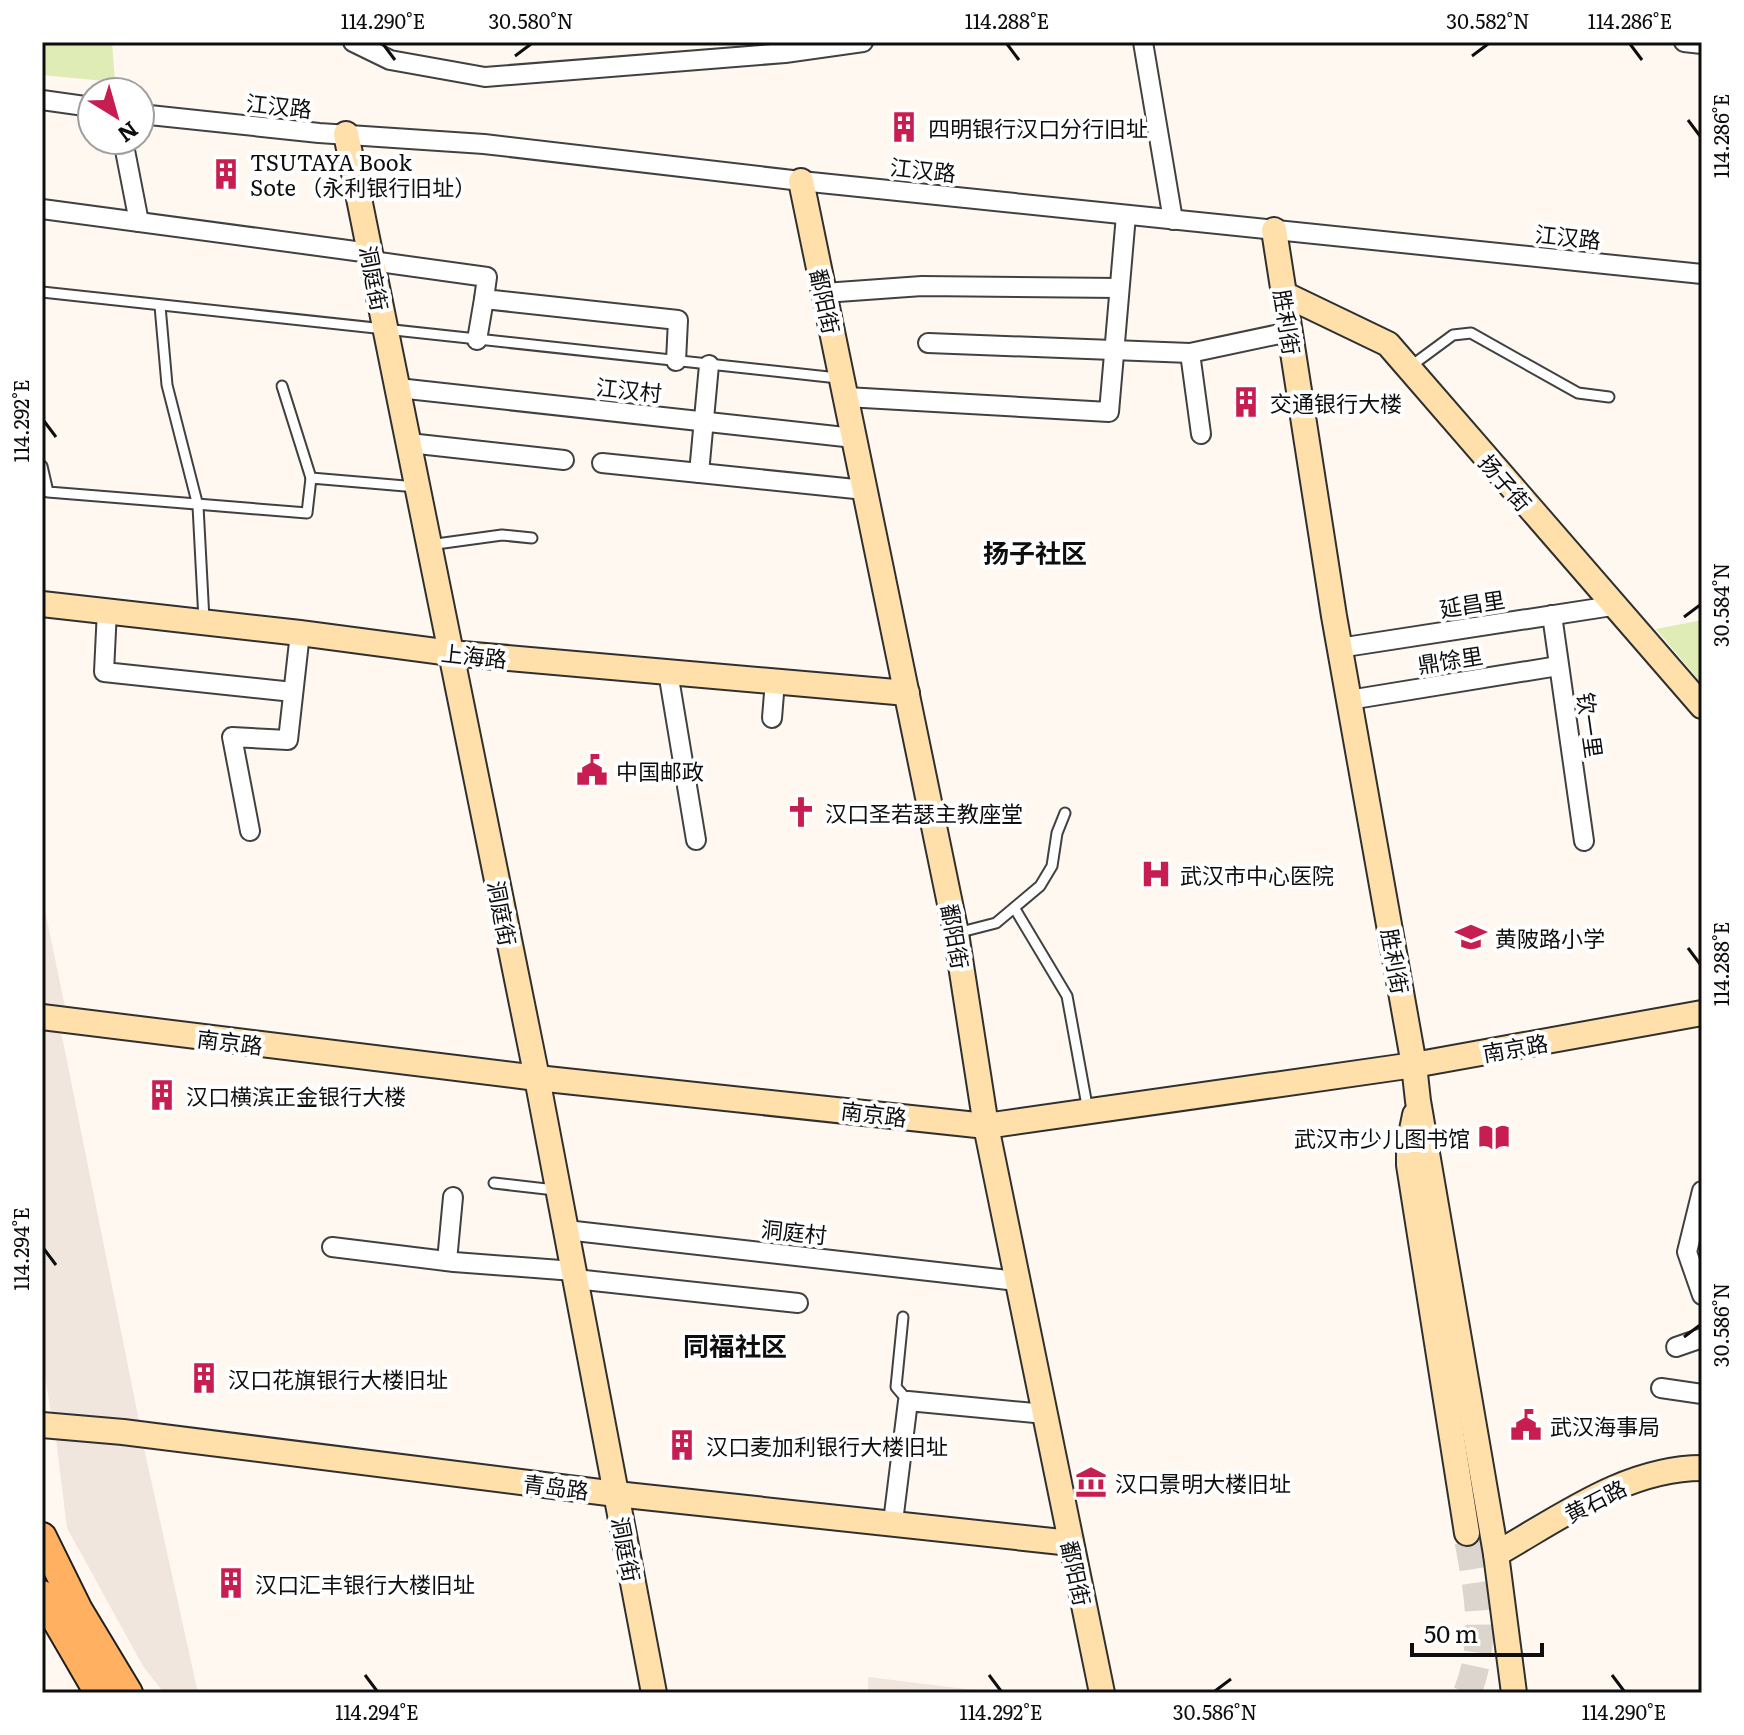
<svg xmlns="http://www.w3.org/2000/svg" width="1744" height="1735" viewBox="0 0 1744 1735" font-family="Literata,'Noto Sans SC',serif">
<rect width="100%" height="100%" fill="#fff8f0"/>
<!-- green -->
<g fill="#e0ecb6">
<path d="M42,42H112L115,82L42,75Z"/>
<path d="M1702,620V684L1656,629Z"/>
</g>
<!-- plaza -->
<g fill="#f0e6dd">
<path d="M42,896L65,1007L42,1005Z"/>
<path d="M42,1029L60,1031L64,1046L139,1421L51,1412L42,1360Z"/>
<path d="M56,1439L144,1448L198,1693H164L143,1666L67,1528Z"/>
<path d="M868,1677L982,1691V1693H868Z"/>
</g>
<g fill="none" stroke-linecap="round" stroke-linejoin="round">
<!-- primary-tunnel -->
<path stroke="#dbd5ce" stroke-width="28" stroke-dasharray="28 14" stroke-linecap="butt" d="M1467,1693C1489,1639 1477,1588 1467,1533"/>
<defs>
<g id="lane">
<path d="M42,292L838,378"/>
<path d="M160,306L167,385L198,506L204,620"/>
<path d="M1411,366L1453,335L1471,333L1578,393L1609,397"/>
<path d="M282,386L311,478"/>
<path d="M42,466L48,492L307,513L311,478L417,487"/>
<path d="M429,545L502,535L532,538"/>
<path d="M1015,909L1067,996L1088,1111"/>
<path d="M957,933L996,923L1040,886L1052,866L1057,833L1065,813"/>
<path d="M494,1183L555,1190"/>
<path d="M903,1317L896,1387L908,1401"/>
</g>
<g id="street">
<path d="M353,42L390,60L485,77L785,53L863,42"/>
<path d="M1143,42L1173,220"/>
<path d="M1684,42L1702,44"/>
<path d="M42,100L92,107"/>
<path d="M140,114L319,133L484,144L801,181L1702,274"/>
<path d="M123,140L139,222"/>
<path d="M42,209L370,253"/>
<path d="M372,261L487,277L484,299L678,320L676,361"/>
<path d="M824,293L922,286L1119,288"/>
<path d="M477,340L484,299"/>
<path d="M928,343L1190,353L1289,332"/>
<path d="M1190,353L1201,434"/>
<path d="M398,388L854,438"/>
<path d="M846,397L1109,412L1126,215"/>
<path d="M409,443L564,460"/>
<path d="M602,463L865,490"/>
<path d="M699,473L709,365"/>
<path d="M107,610L104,672L293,692"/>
<path d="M1552,615L1584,841"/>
<path d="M1339,648L1612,606"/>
<path d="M668,672L696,840"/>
<path d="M1349,700L1558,666"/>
<path d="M772,718L775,681"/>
<path d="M250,831L232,737L288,740L300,633"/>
<path d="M1702,1191L1687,1252L1702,1295"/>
<path d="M566,1230L1017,1281"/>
<path d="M332,1247L454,1262L574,1271"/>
<path d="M447,1261L453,1197"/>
<path d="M575,1279L798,1303"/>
<path d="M1676,1347L1702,1338"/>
<path d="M1661,1388L1702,1394"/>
<path d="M893,1522L908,1401L1045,1414"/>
</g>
<g id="secondary">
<path d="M346,134L537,1078L654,1693"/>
<path d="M801,181L956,933L986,1126L1102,1693"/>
<path d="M1274,230L1334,616L1414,1065L1418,1101L1496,1554L1514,1693"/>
<path d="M1284,294L1388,344L1702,706"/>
<path d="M42,604L300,633L451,653L907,693"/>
<path d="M42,1017L537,1078L986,1126L1414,1065L1702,1013"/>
<path d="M1415,1115L1409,1145V1165L1467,1533"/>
<path d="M42,1425L123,1432L616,1494L1071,1543"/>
<path d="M1496,1554C1560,1518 1626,1468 1702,1468"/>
</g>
<g id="primary">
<path d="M42,1537L78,1610L128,1693"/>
<path d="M42,1595L99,1693"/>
</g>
</defs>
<!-- lane casing -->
<use href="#lane" stroke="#414141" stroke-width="13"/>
<!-- street casing -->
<use href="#street" stroke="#414141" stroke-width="22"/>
<!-- secondary casing -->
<use href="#secondary" stroke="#303030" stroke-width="28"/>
<!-- primary casing -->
<use href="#primary" stroke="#1f1f1f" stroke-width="32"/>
<!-- lane -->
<use href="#lane" stroke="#fff" stroke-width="9"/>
<!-- street -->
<use href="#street" stroke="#fff" stroke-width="18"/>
<!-- secondary -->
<use href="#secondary" stroke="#ffe0ab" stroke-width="24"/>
<!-- primary -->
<use href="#primary" stroke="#ffb060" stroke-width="28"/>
</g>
<!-- ticks -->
<path fill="none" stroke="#0e0e0e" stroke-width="3" d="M383,44L395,60M1007,44L1019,60M1630,44L1642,60M515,56L531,44M1472,56L1488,44M1688,120L1700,136M44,421L56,437M1684,617L1700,605M1688,948L1700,964M44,1249L56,1265M1684,1337L1700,1325M365,1675L377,1691M989,1675L1001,1691M1612,1675L1624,1691M1215,1691L1231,1679"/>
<!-- icons -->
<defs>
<symbol id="building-bare" viewBox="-9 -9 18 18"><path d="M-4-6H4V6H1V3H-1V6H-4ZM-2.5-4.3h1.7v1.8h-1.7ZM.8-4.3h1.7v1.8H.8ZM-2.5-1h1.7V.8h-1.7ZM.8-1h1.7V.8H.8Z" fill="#c71d50" stroke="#fff" stroke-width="2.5" paint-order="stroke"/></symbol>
<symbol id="civic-bare" viewBox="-9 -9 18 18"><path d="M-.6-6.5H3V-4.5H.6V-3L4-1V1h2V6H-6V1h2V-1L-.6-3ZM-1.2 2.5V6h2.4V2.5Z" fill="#c71d50" stroke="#fff" stroke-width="2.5" paint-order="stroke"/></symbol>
<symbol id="church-bare" viewBox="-9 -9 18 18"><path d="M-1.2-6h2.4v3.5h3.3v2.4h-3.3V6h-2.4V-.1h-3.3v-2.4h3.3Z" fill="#c71d50" stroke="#fff" stroke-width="2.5" paint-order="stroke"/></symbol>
<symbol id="hospital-bare" viewBox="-9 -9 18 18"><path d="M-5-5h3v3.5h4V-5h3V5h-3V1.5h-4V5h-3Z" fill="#c71d50" stroke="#fff" stroke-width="2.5" paint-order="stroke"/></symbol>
<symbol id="school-bare" viewBox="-9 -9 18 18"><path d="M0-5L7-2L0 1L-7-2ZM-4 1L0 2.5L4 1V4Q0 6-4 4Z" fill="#c71d50" stroke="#fff" stroke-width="2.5" paint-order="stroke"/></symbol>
<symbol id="library-bare" viewBox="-9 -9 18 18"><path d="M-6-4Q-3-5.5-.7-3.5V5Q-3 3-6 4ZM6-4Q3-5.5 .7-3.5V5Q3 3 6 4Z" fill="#c71d50" stroke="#fff" stroke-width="2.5" paint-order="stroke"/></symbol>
<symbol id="museum-bare" viewBox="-9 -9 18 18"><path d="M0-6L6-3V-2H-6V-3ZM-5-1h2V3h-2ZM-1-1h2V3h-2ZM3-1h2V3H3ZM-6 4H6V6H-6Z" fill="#c71d50" stroke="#fff" stroke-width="2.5" paint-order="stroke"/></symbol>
</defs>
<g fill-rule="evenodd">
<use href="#building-bare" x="882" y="105" width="44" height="44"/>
<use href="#building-bare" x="204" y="152" width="44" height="44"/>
<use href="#building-bare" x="1224" y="380" width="44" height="44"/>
<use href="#civic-bare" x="570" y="748" width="44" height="44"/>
<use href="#church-bare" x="779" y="790" width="44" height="44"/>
<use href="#hospital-bare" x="1134" y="852" width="44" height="44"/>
<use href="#school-bare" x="1449" y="915" width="44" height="44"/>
<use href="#building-bare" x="140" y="1073" width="44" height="44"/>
<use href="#library-bare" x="1472" y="1115" width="44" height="44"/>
<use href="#building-bare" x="182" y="1356" width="44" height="44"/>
<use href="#civic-bare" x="1504" y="1403" width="44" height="44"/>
<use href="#building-bare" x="660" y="1423" width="44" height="44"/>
<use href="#museum-bare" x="1069" y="1460" width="44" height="44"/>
<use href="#building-bare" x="209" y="1561" width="44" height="44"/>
</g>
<g text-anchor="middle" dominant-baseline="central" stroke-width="8" stroke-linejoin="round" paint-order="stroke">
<!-- street labels -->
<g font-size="22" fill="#0e0e0e" stroke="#fff">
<text transform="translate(279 105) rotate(6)">江汉路</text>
<text transform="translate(923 169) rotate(6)">江汉路</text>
<text transform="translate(1568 236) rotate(6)">江汉路</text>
<text transform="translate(375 278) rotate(79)">洞庭街</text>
<text transform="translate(826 301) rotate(78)">鄱阳街</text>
<text transform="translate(1288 322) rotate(81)">胜利街</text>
<text transform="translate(629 389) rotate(6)">江汉村</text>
<text transform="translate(1506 482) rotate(49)">扬子街</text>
<text transform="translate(1472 603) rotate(-9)">延昌里</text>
<text transform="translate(474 655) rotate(6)">上海路</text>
<text transform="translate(1450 659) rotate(-9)">鼎馀里</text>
<text transform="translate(1591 725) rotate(82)">钦一里</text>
<text transform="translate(503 913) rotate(79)">洞庭街</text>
<text transform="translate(956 936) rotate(80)">鄱阳街</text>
<text transform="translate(1396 961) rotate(80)">胜利街</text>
<text transform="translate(230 1041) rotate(7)">南京路</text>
<text transform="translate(1515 1047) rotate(-10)">南京路</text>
<text transform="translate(874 1113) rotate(7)">南京路</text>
<text transform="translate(794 1231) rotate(6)">洞庭村</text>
<text transform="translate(556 1486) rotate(7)">青岛路</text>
<text transform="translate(1595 1500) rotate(-27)">黄石路</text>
<text transform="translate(627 1549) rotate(79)">洞庭街</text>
<text transform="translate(1077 1573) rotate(78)">鄱阳街</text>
</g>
<!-- poi labels -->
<g font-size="22" fill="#0e0e0e" stroke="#fff" text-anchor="start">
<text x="928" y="127">四明银行汉口分行旧址</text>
<text x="250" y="161">TSUTAYA Book<tspan x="250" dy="25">Sote （永利银行旧址）</tspan></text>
<text x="1270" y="402">交通银行大楼</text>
<text x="616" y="770">中国邮政</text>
<text x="825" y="812">汉口圣若瑟主教座堂</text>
<text x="1180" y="874">武汉市中心医院</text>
<text x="1495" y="937">黄陂路小学</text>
<text x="186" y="1095">汉口横滨正金银行大楼</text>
<text x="1470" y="1137" text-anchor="end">武汉市少儿图书馆</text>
<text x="228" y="1378">汉口花旗银行大楼旧址</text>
<text x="1550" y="1425">武汉海事局</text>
<text x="706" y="1445">汉口麦加利银行大楼旧址</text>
<text x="1115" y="1482">汉口景明大楼旧址</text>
<text x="255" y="1583">汉口汇丰银行大楼旧址</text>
</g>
<!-- quarter labels -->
<g font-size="26" font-weight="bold" fill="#0e0e0e" stroke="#fff">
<text x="1035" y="551">扬子社区</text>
<text x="735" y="1344">同福社区</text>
</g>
</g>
<!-- border -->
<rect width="1744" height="1735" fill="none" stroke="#ffffff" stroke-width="88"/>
<!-- north arrow -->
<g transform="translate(116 116) rotate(143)"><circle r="38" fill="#ffffff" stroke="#9f9f9f" stroke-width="2"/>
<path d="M0-6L14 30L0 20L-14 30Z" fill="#c71d50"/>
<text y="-12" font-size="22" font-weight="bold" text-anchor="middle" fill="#0e0e0e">N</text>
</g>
<!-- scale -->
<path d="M1412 1643v12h130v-12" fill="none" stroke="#0e0e0e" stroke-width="4"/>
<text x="1424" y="1643" font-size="24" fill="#0e0e0e" stroke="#ffffff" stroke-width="6" paint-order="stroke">50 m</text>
<rect x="44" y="44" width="1656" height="1647" fill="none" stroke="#0e0e0e" stroke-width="3"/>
<g font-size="20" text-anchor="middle" fill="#0e0e0e">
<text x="383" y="29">114.290°E</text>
<text x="531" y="29">30.580°N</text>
<text x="1007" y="29">114.288°E</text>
<text x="1488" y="29">30.582°N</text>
<text x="1630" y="29">114.286°E</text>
<text transform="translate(1722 136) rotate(-90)" y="7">114.286°E</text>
<text transform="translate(22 421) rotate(-90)" y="7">114.292°E</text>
<text transform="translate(1722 605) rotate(-90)" y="7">30.584°N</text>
<text transform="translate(1722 964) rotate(-90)" y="7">114.288°E</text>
<text transform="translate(22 1249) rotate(-90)" y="7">114.294°E</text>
<text transform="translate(1722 1325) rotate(-90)" y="7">30.586°N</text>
<text x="377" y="1720">114.294°E</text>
<text x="1001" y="1720">114.292°E</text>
<text x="1215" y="1720">30.586°N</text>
<text x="1624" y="1720">114.290°E</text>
</g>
</svg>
